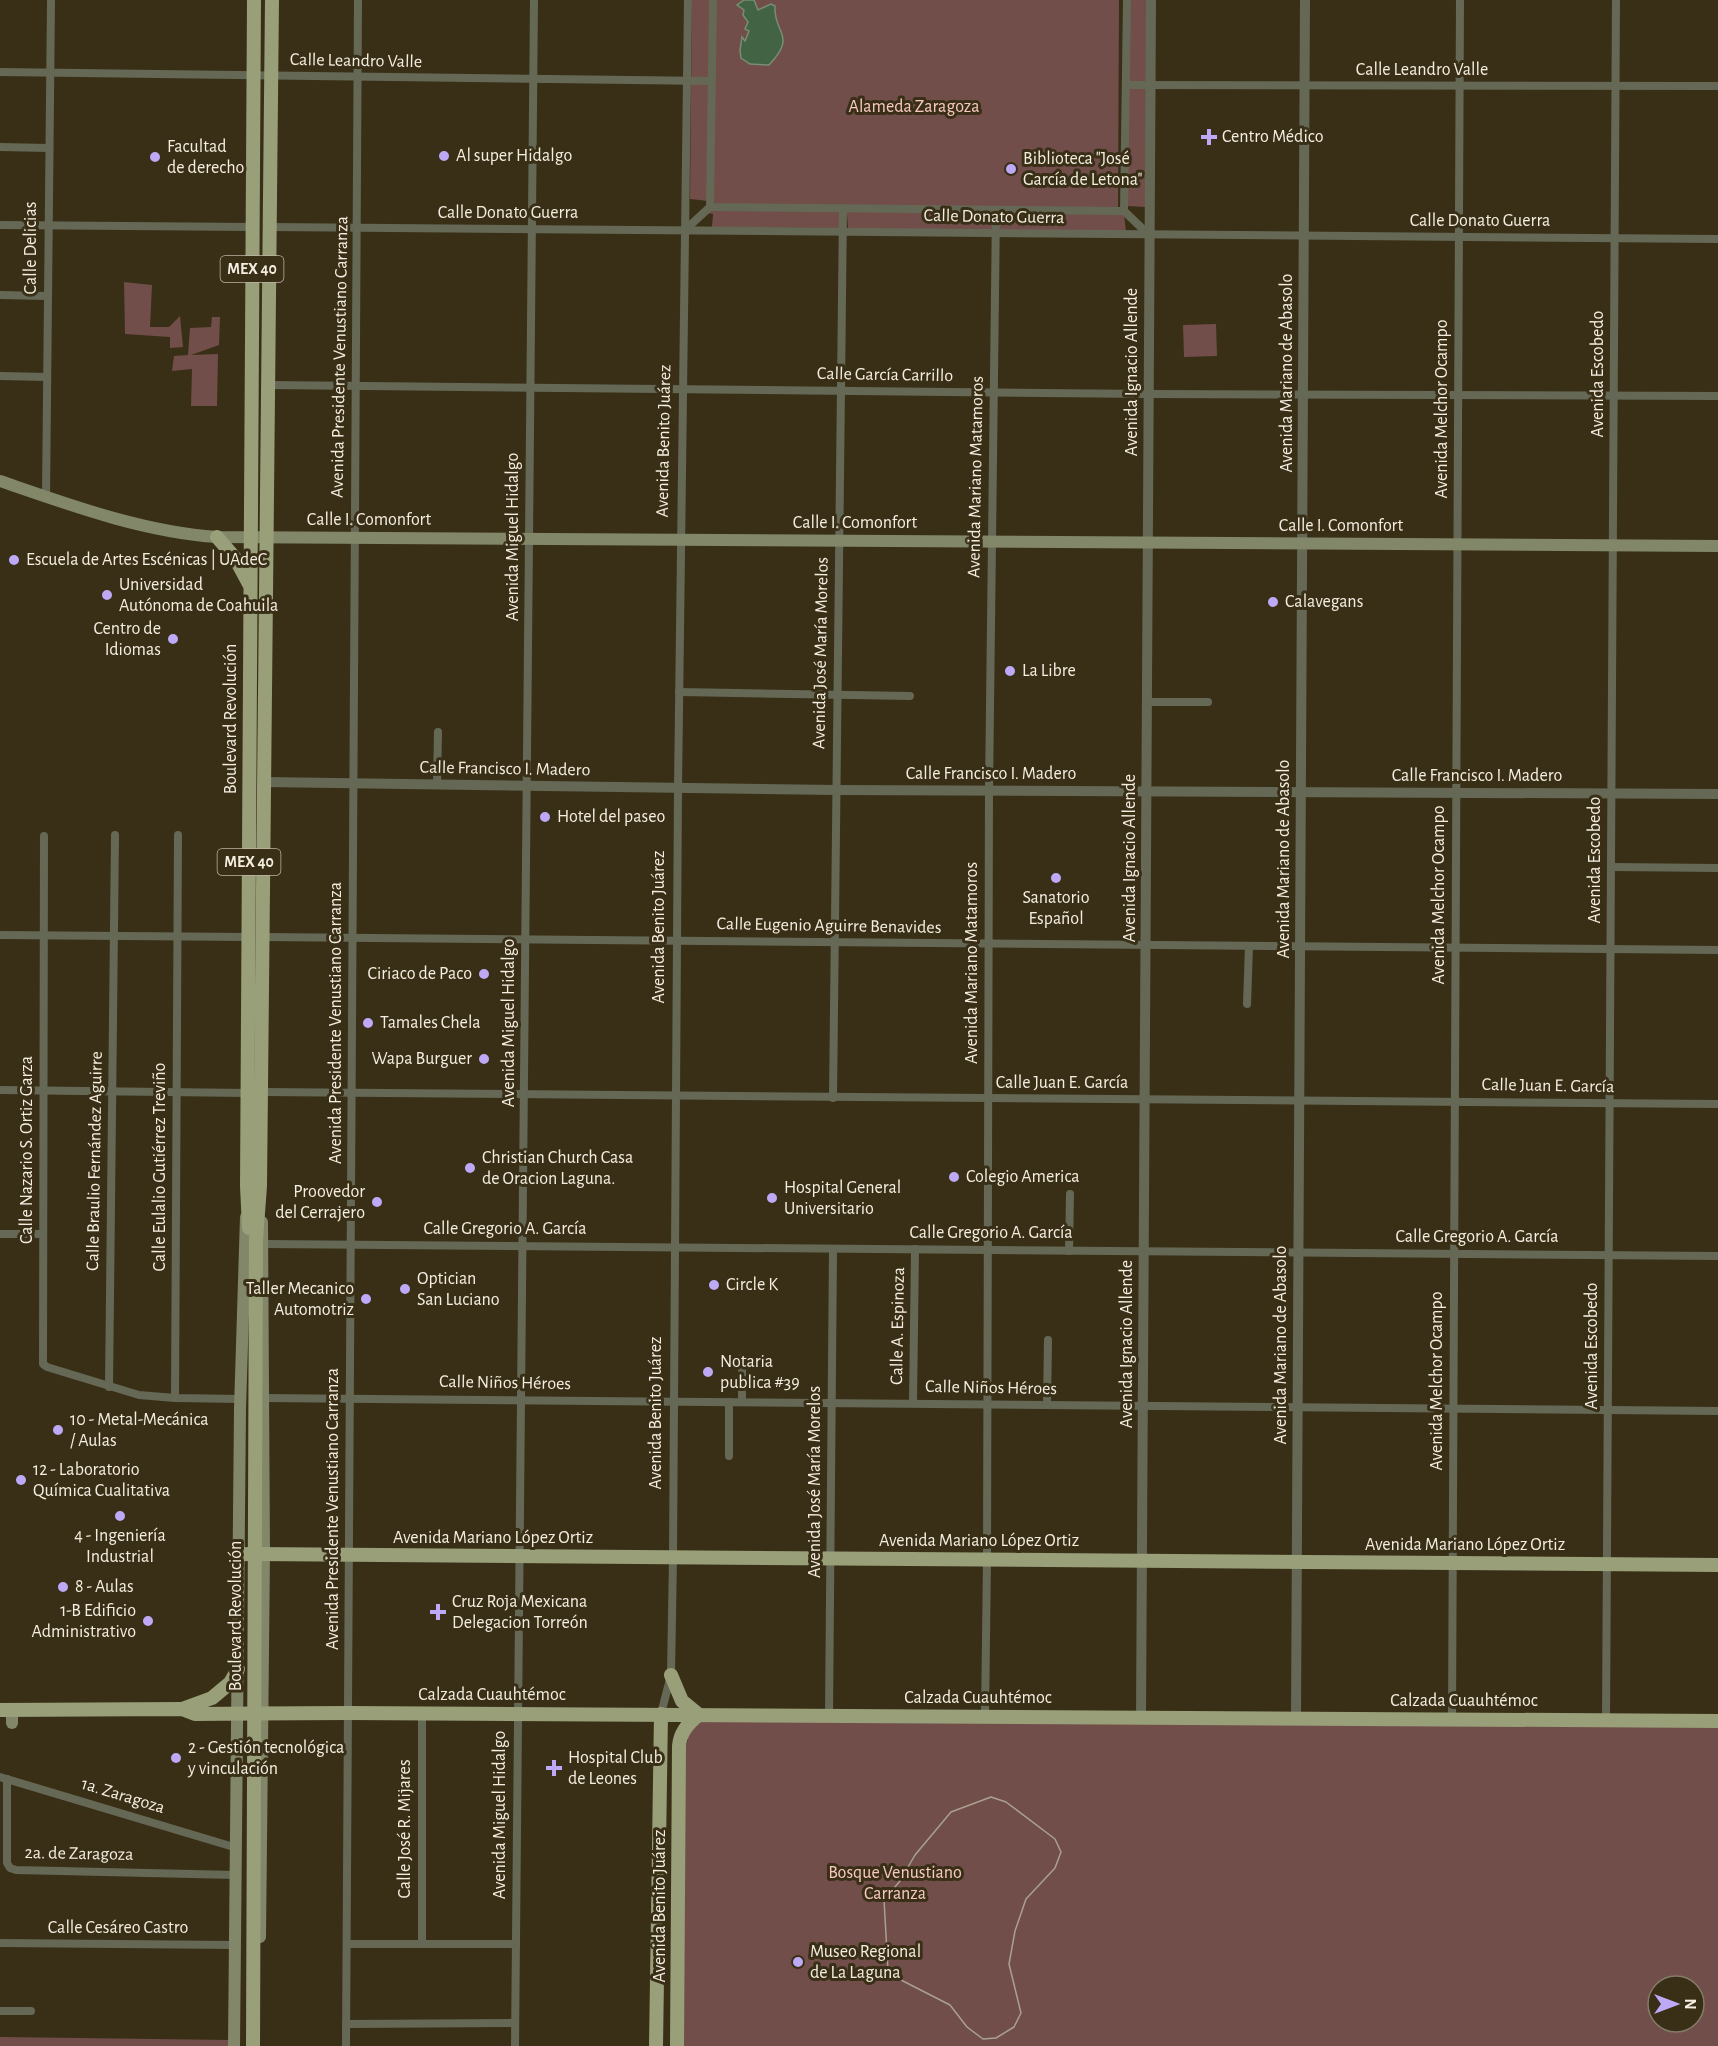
<svg xmlns="http://www.w3.org/2000/svg" width="1718" height="2046" viewBox="0 0 1718 2046" font-family="'Alegreya Sans',sans-serif">
<rect width="100%" height="100%" fill="#392f17"/>
<!-- green -->
<g fill="#714e4a" fill-rule="evenodd">
<path d="M692,0H1119L1118,213L1124,214L1126,232L998,231V214L992,215V231L848,228L847,214H839V228L712,227L713,214L708,213V201L690,199Z"/>
<path d="M1130,0H1148L1145,207L1127,206Z"/>
<path d="M124,282L152,285L150,327H169L180,316L183,347L170,348V337L125,334Z"/>
<path d="M212,317H220L219,345L191,355L218,354L217,406H191L192,369L172,371L174,356L188,355L190,328L211,327Z"/>
<path d="M1216,324L1217,356L1184,357L1183,325Z"/>
<path d="M706,1718L1718,1725V2046H679L684,1754L688,1739V1724H699ZM1658,1986H1694V2022H1658Z"/>
<path d="M0,2037L232,2040V2046H0Z"/>
</g>
<!-- water -->
<path fill="#426344" stroke="#788d73" stroke-width="1.5" d="M744,0H754L758,10L771,4L775,6C773,34 798,34 769,65L750,64L741,58L740,50L742,37L745,41L749,31L745,29L748,22L743,15L744,10L737,5Z"/>
<g fill="none" stroke-linecap="round" stroke-linejoin="round">
<!-- minor -->
<g stroke="#656855" stroke-width="8">
<path d="M713,0L710,207L1124,211L1127,0"/>
<path d="M0,72L712,81"/>
<path d="M1126,85L1718,86"/>
<path d="M0,147L48,148"/>
<path d="M1124,211L1149,235"/>
<path d="M0,225L252,227"/>
<path d="M270,227L1718,239"/>
<path d="M685,230L710,207"/>
<path d="M0,295L47,296"/>
<path d="M0,376L47,377"/>
<path d="M268,385L1149,394L1718,396"/>
<path d="M46,497L51,0"/>
<path d="M679,692L910,696"/>
<path d="M1147,702H1208"/>
<path d="M437,785L438,732"/>
<path d="M44,836L43,1364L47,1367L139,1395L175,1398L241,1399"/>
<path d="M1611,867L1718,868"/>
<path d="M0,935L248,937"/>
<path d="M263,937L1718,950"/>
<path d="M1247,1004L1249,946"/>
<path d="M0,1090L247,1093"/>
<path d="M261,1092L1718,1104"/>
<path d="M833,1098L843,208"/>
<path d="M0,1234H43"/>
<path d="M263,1244L1718,1256"/>
<path d="M1069,1251L1070,1194"/>
<path d="M742,1358V1402"/>
<path d="M109,1387L115,835"/>
<path d="M175,1398L178,835"/>
<path d="M263,1398L1718,1411"/>
<path d="M913,1403L915,1249"/>
<path d="M1047,1405L1048,1340"/>
<path d="M729,1456V1402"/>
<path d="M661,1714L671,1675L673,1557L678,788L688,0"/>
<path d="M829,1715L833,1249"/>
<path d="M985,1716L987,1559L989,790L996,210"/>
<path d="M1452,1719L1460,0"/>
<path d="M1606,1720L1616,0"/>
<path d="M0,1777L237,1848"/>
<path d="M7,1779V1863L10,1868L16,1870L236,1875"/>
<path d="M0,1943L235,1945"/>
<path d="M347,1944H516"/>
<path d="M422,1944V1713"/>
<path d="M0,2011H31"/>
<path d="M346,2024L515,2023"/>
<path d="M346,2046L358,0"/>
<path d="M515,2046L534,0"/>
</g>
<!-- tertiary -->
<g stroke="#656855" stroke-width="10">
<path d="M264,782L836,790L1718,794"/>
<path d="M1141,1717L1151,0"/>
<path d="M1296,1718L1305,0"/>
</g>
<!-- secondary -->
<g stroke="#828769" stroke-width="12">
<path d="M0,481C70,505 143,532 217,537L1718,546"/>
<path d="M12,1723V1710"/>
<path d="M260,1937L264,1554L262,1222"/>
<path d="M234,2046L240,1409L246,1217"/>
</g>
<!-- primary -->
<g stroke="#989f79" stroke-width="14">
<path d="M217,537L235,558L249,584"/>
<path d="M249,1228L247,1186L254,0"/>
<path d="M239,1554L1718,1565"/>
<path d="M671,1675L682,1701L699,1715C688,1723 680,1732 679,1746L677,2046"/>
<path d="M182,1709L212,1698L230,1683L238,1669"/>
<path d="M0,1710L182,1709L195,1714L349,1713L1718,1721"/>
<path d="M253,2046L256,1240L260,1186L272,0"/>
<path d="M656,2046L661,1714"/>
</g>
<!-- tram -->
<path stroke="#a9a18f" stroke-width="1.5" d="M991,1797L1006,1802L1055,1839L1061,1852L1055,1868L1026,1899L1015,1931L1009,1964L1021,2013L1014,2027L996,2038L983,2039L967,2027L950,2005L901,1980L888,1970L884,1900L900,1881L915,1855L951,1812Z"/>
</g>
<!-- markers -->
<g fill="#bda9f5" stroke="#392f17" stroke-width="2">
<path d="M1206 128h6v6h6v6h-6v6h-6v-6h-6v-6h6z"/>
<circle cx="444" cy="156" r="6"/>
<circle cx="155" cy="157" r="6"/>
<circle cx="1011" cy="169" r="6"/>
<circle cx="14" cy="560" r="6"/>
<circle cx="107" cy="595" r="6"/>
<circle cx="1273" cy="602" r="6"/>
<circle cx="173" cy="639" r="6"/>
<circle cx="1010" cy="671" r="6"/>
<circle cx="545" cy="817" r="6"/>
<circle cx="1056" cy="878" r="6"/>
<circle cx="484" cy="974" r="6"/>
<circle cx="368" cy="1023" r="6"/>
<circle cx="484" cy="1059" r="6"/>
<circle cx="470" cy="1168" r="6"/>
<circle cx="954" cy="1177" r="6"/>
<circle cx="772" cy="1198" r="6"/>
<circle cx="377" cy="1202" r="6"/>
<circle cx="714" cy="1285" r="6"/>
<circle cx="405" cy="1289" r="6"/>
<circle cx="366" cy="1299" r="6"/>
<circle cx="708" cy="1372" r="6"/>
<circle cx="58" cy="1430" r="6"/>
<circle cx="21" cy="1480" r="6"/>
<circle cx="120" cy="1516" r="6"/>
<circle cx="63" cy="1587" r="6"/>
<path d="M435 1603h6v6h6v6h-6v6h-6v-6h-6v-6h6z"/>
<circle cx="148" cy="1621" r="6"/>
<circle cx="176" cy="1758" r="6"/>
<path d="M551 1759h6v6h6v6h-6v6h-6v-6h-6v-6h6z"/>
<circle cx="798" cy="1962" r="6"/>
</g>
<g text-anchor="middle" dominant-baseline="central" stroke-width="6" stroke-linejoin="round" paint-order="stroke">
<!-- shield labels -->
<g fill="#392f17" stroke="#bdb5a4" stroke-width="1.5">
<rect x="220.5" y="256" width="63" height="26" rx="4.5"/>
<rect x="217.5" y="849" width="63" height="26" rx="4.5"/>
</g>
<g font-size="16" font-weight="bold" fill="#f5eee0">
<text x="252" y="269">MEX 40</text>
<text x="249" y="862">MEX 40</text>
</g>
<!-- street labels -->
<g font-size="18" fill="#f5eee0" stroke="#392f17">
<text transform="translate(356 61) rotate(1)">Calle Leandro Valle</text>
<text x="1422" y="70">Calle Leandro Valle</text>
<text x="508" y="213">Calle Donato Guerra</text>
<text transform="translate(994 217) rotate(1)">Calle Donato Guerra</text>
<text x="1480" y="221">Calle Donato Guerra</text>
<text transform="translate(31 248) rotate(-90)">Calle Delicias</text>
<text transform="translate(340 357) rotate(-89)">Avenida Presidente Venustiano Carranza</text>
<text transform="translate(1132 372) rotate(-90)">Avenida Ignacio Allende</text>
<text transform="translate(1287 373) rotate(-90)">Avenida Mariano de Abasolo</text>
<text transform="translate(1598 374) rotate(-90)">Avenida Escobedo</text>
<text transform="translate(885 375) rotate(1)">Calle García Carrillo</text>
<text transform="translate(1442 409) rotate(-90)">Avenida Melchor Ocampo</text>
<text transform="translate(664 441) rotate(-89)">Avenida Benito Juárez</text>
<text transform="translate(976 477) rotate(-89)">Avenida Mariano Matamoros</text>
<text x="369" y="520">Calle I. Comonfort</text>
<text x="855" y="523">Calle I. Comonfort</text>
<text x="1341" y="526">Calle I. Comonfort</text>
<text transform="translate(513 537) rotate(-90)">Avenida Miguel Hidalgo</text>
<text transform="translate(821 653) rotate(-89)">Avenida José María Morelos</text>
<text transform="translate(231 719) rotate(-90)">Boulevard Revolución</text>
<text transform="translate(505 769) rotate(1)">Calle Francisco I. Madero</text>
<text x="991" y="774">Calle Francisco I. Madero</text>
<text x="1477" y="776">Calle Francisco I. Madero</text>
<text transform="translate(1130 858) rotate(-90)">Avenida Ignacio Allende</text>
<text transform="translate(1284 859) rotate(-90)">Avenida Mariano de Abasolo</text>
<text transform="translate(1595 860) rotate(-90)">Avenida Escobedo</text>
<text transform="translate(1439 895) rotate(-90)">Avenida Melchor Ocampo</text>
<text transform="translate(829 926) rotate(1)">Calle Eugenio Aguirre Benavides</text>
<text transform="translate(659 927) rotate(-90)">Avenida Benito Juárez</text>
<text transform="translate(972 963) rotate(-90)">Avenida Mariano Matamoros</text>
<text transform="translate(336 1023) rotate(-90)">Avenida Presidente Venustiano Carranza</text>
<text transform="translate(509 1023) rotate(-90)">Avenida Miguel Hidalgo</text>
<text x="1062" y="1083">Calle Juan E. García</text>
<text transform="translate(1548 1086) rotate(1)">Calle Juan E. García</text>
<text transform="translate(27 1150) rotate(-90)">Calle Nazario S. Ortiz Garza</text>
<text transform="translate(95 1161) rotate(-89)">Calle Braulio Fernández Aguirre</text>
<text transform="translate(160 1167) rotate(-90)">Calle Eulalio Gutiérrez Treviño</text>
<text x="505" y="1229">Calle Gregorio A. García</text>
<text x="991" y="1233">Calle Gregorio A. García</text>
<text x="1477" y="1237">Calle Gregorio A. García</text>
<text transform="translate(898 1326) rotate(-89)">Calle A. Espinoza</text>
<text transform="translate(1127 1344) rotate(-90)">Avenida Ignacio Allende</text>
<text transform="translate(1281 1345) rotate(-90)">Avenida Mariano de Abasolo</text>
<text transform="translate(1592 1346) rotate(-90)">Avenida Escobedo</text>
<text transform="translate(1437 1381) rotate(-90)">Avenida Melchor Ocampo</text>
<text transform="translate(505 1383) rotate(1)">Calle Niños Héroes</text>
<text transform="translate(991 1388) rotate(1)">Calle Niños Héroes</text>
<text transform="translate(656 1413) rotate(-90)">Avenida Benito Juárez</text>
<text transform="translate(815 1482) rotate(-90)">Avenida José María Morelos</text>
<text transform="translate(333 1509) rotate(-90)">Avenida Presidente Venustiano Carranza</text>
<text x="493" y="1538">Avenida Mariano López Ortiz</text>
<text x="979" y="1541">Avenida Mariano López Ortiz</text>
<text x="1465" y="1545">Avenida Mariano López Ortiz</text>
<text transform="translate(236 1616) rotate(-90)">Boulevard Revolución</text>
<text x="492" y="1695">Calzada Cuauhtémoc</text>
<text x="978" y="1698">Calzada Cuauhtémoc</text>
<text x="1464" y="1701">Calzada Cuauhtémoc</text>
<text transform="translate(123 1796) rotate(17)">1a. Zaragoza</text>
<text transform="translate(500 1815) rotate(-90)">Avenida Miguel Hidalgo</text>
<text transform="translate(405 1829) rotate(-90)">Calle José R. Mijares</text>
<text transform="translate(79 1854) rotate(1)">2a. de Zaragoza</text>
<text transform="translate(660 1906) rotate(-90)">Avenida Benito Juárez</text>
<text x="118" y="1928">Calle Cesáreo Castro</text>
</g>
<!-- park labels -->
<g font-size="18" fill="#f9c8c3" stroke="#392f17">
<text x="914" y="107">Alameda Zaragoza</text>
<text x="895" y="1873">Bosque Venustiano<tspan x="895" dy="21">Carranza</tspan></text>
</g>
<!-- poi labels -->
<g font-size="18" fill="#f5eee0" stroke="#392f17" text-anchor="start">
<text x="1222" y="137">Centro Médico</text>
<text x="167" y="147">Facultad<tspan x="167" dy="21">de derecho</tspan></text>
<text x="456" y="156">Al super Hidalgo</text>
<text x="1023" y="159">Biblioteca "José<tspan x="1023" dy="21">García de Letona"</tspan></text>
<text x="26" y="560">Escuela de Artes Escénicas | UAdeC</text>
<text x="119" y="585">Universidad<tspan x="119" dy="21">Autónoma de Coahuila</tspan></text>
<text x="1285" y="602">Calavegans</text>
<text x="161" y="629" text-anchor="end">Centro de<tspan x="161" dy="21">Idiomas</tspan></text>
<text x="1022" y="671">La Libre</text>
<text x="557" y="817">Hotel del paseo</text>
<text x="1056" y="898" text-anchor="middle">Sanatorio<tspan x="1056" dy="21">Español</tspan></text>
<text x="472" y="974" text-anchor="end">Ciriaco de Paco</text>
<text x="380" y="1023">Tamales Chela</text>
<text x="472" y="1059" text-anchor="end">Wapa Burguer</text>
<text x="482" y="1158">Christian Church Casa<tspan x="482" dy="21">de Oracion Laguna.</tspan></text>
<text x="966" y="1177">Colegio America</text>
<text x="784" y="1188">Hospital General<tspan x="784" dy="21">Universitario</tspan></text>
<text x="365" y="1192" text-anchor="end">Proovedor<tspan x="365" dy="21">del Cerrajero</tspan></text>
<text x="417" y="1279">Optician<tspan x="417" dy="21">San Luciano</tspan></text>
<text x="726" y="1285">Circle K</text>
<text x="354" y="1289" text-anchor="end">Taller Mecanico<tspan x="354" dy="21">Automotriz</tspan></text>
<text x="720" y="1362">Notaria<tspan x="720" dy="21">publica #39</tspan></text>
<text x="70" y="1420">10 - Metal-Mecánica<tspan x="70" dy="21">/ Aulas</tspan></text>
<text x="33" y="1470">12 - Laboratorio<tspan x="33" dy="21">Química Cualitativa</tspan></text>
<text x="120" y="1536" text-anchor="middle">4 - Ingeniería<tspan x="120" dy="21">Industrial</tspan></text>
<text x="75" y="1587">8 - Aulas</text>
<text x="452" y="1602">Cruz Roja Mexicana<tspan x="452" dy="21">Delegacion Torreón</tspan></text>
<text x="136" y="1611" text-anchor="end">1-B Edificio<tspan x="136" dy="21">Administrativo</tspan></text>
<text x="188" y="1748">2 - Gestión tecnológica<tspan x="188" dy="21">y vinculación</tspan></text>
<text x="568" y="1758">Hospital Club<tspan x="568" dy="21">de Leones</tspan></text>
<text x="810" y="1952">Museo Regional<tspan x="810" dy="21">de La Laguna</tspan></text>
</g>
</g>
<!-- north arrow -->
<g transform="translate(1676 2004) rotate(90)"><circle r="28" fill="#392f17" stroke="#847b67" stroke-width="1.5"/>
<path d="M0-4.5L10 22L0 15L-10 22Z" fill="#bda9f5"/>
<text y="-9" font-size="16" font-weight="bold" text-anchor="middle" fill="#f5eee0">N</text>
</g>
</svg>
